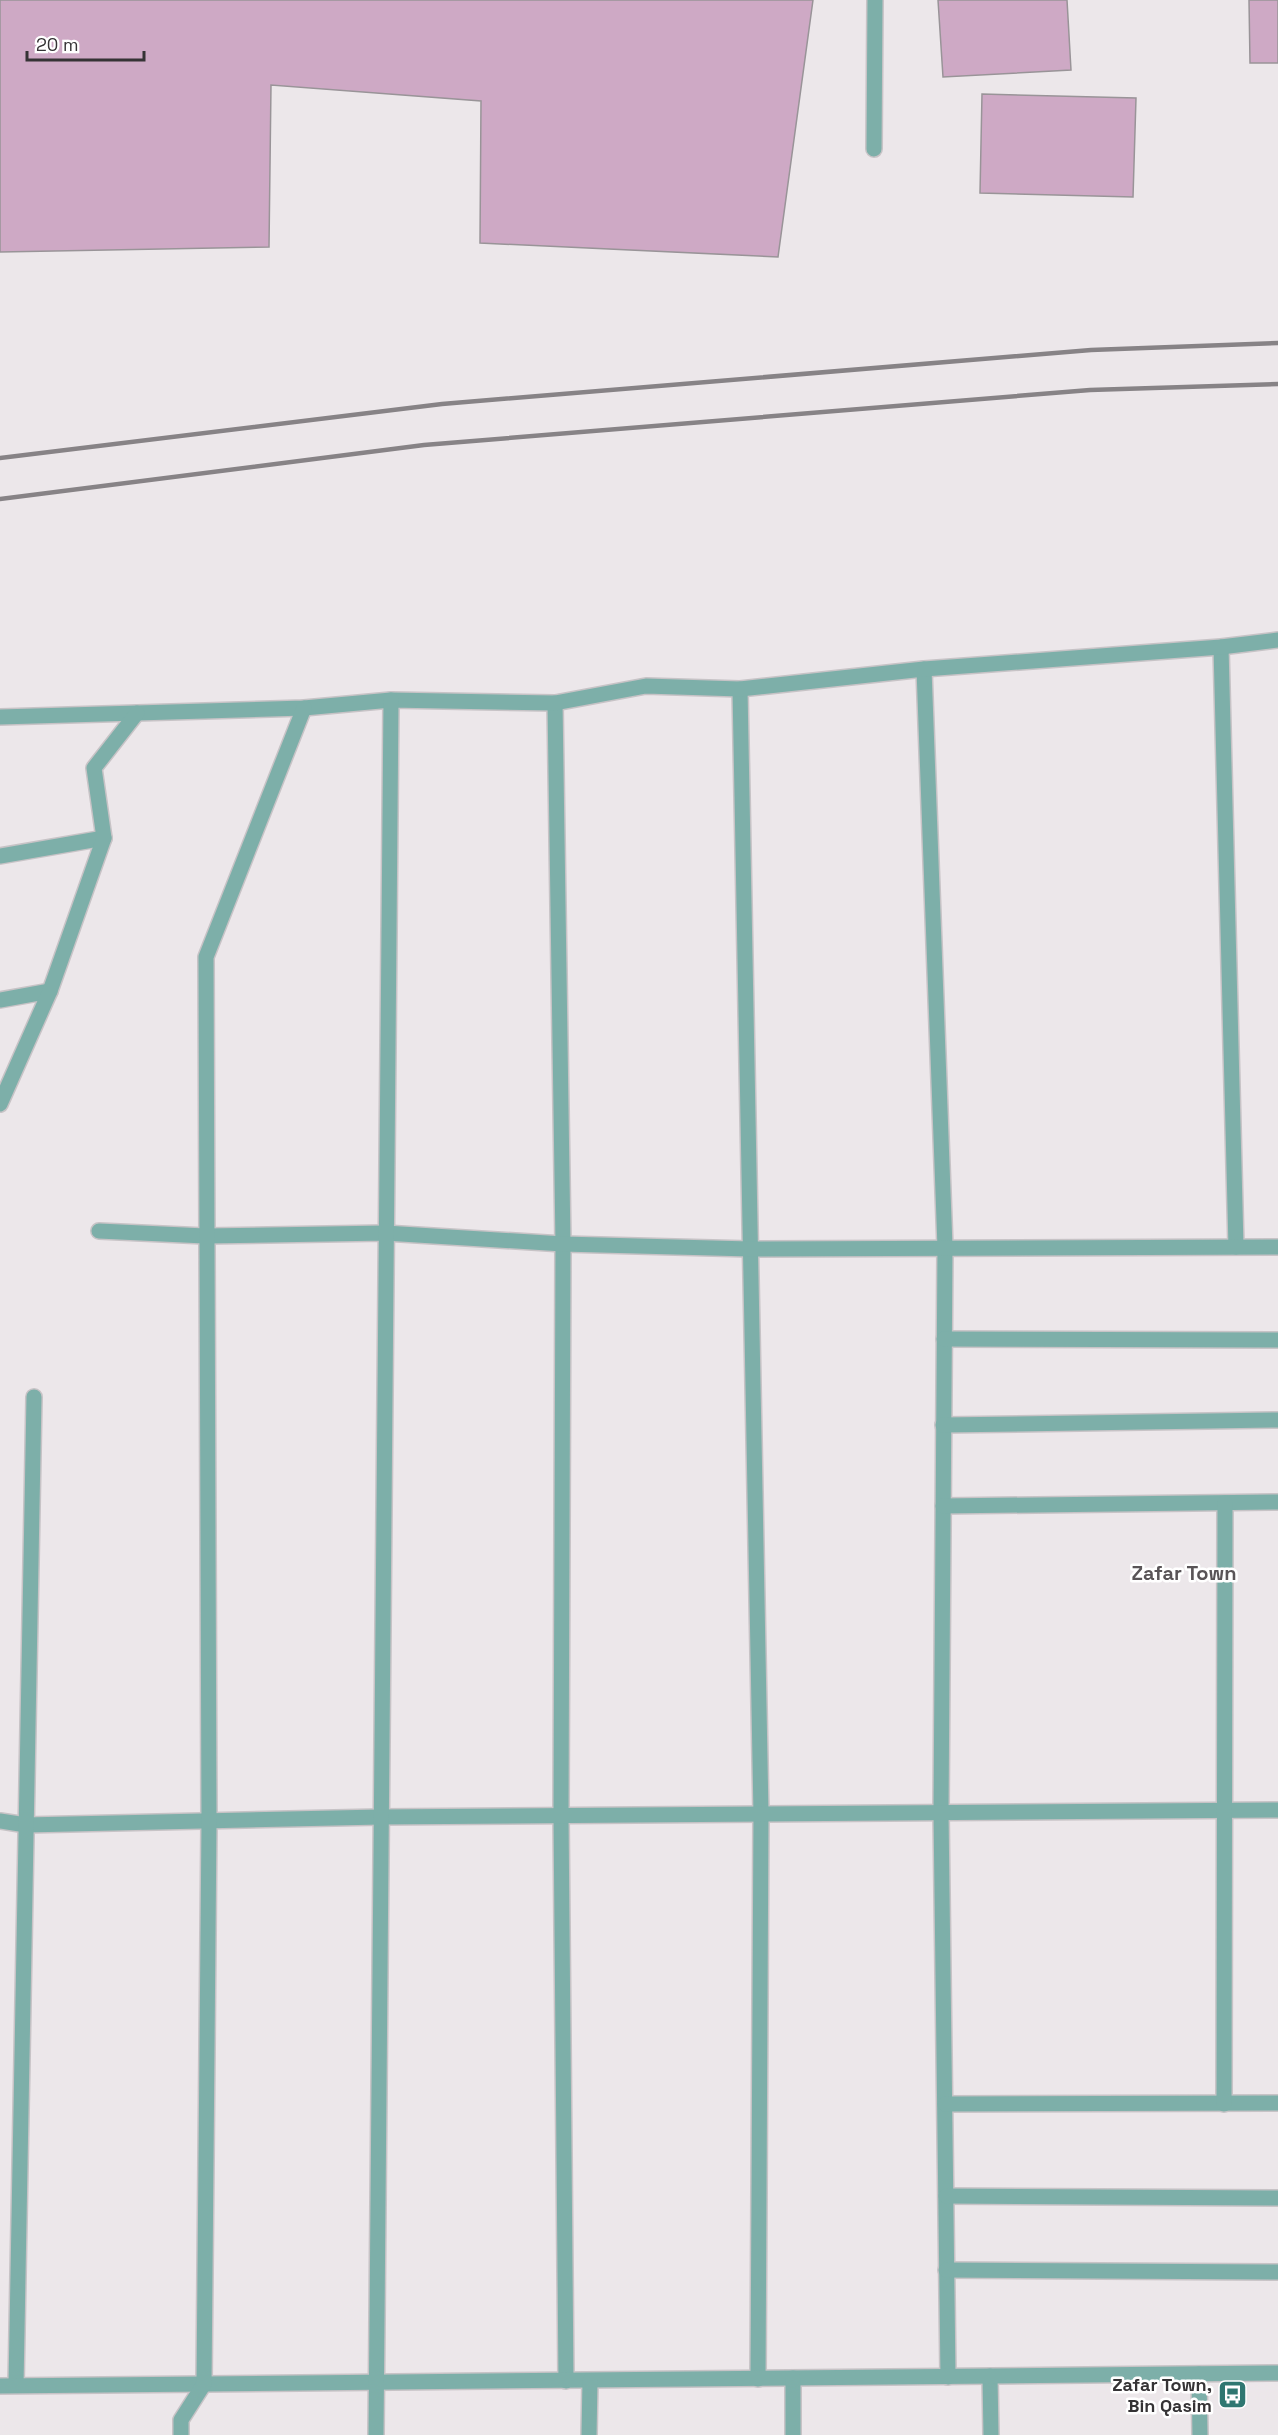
<svg xmlns="http://www.w3.org/2000/svg" width="1278" height="2435" viewBox="0 0 1278 2435" font-family="'Space Grotesk',sans-serif">
<rect width="100%" height="100%" fill="#ece7ea"/>
<!-- building -->
<g fill="#cea9c5" stroke="#999498" stroke-width="1.5">
<path d="M0,0H813L778,257L480,243L481,101L271,85L269,247L0,252Z"/>
<path d="M938,0H1067L1071,70L943,77Z"/>
<path d="M1249,0H1278V63H1250Z"/>
<path d="M982,94L1136,98L1133,197L980,193Z"/>
</g>
<g fill="none" stroke-linecap="round" stroke-linejoin="round">
<defs>
<g id="minor">
<path d="M874,149L875,0"/>
<path d="M1221,647L1236,1247"/>
<path d="M924,669L945,1247L941,1812L948,2377"/>
<path d="M740,689L761,1814L758,2379"/>
<path d="M555,703L563,1244L561,1815L566,2381"/>
<path d="M0,717L304,708L391,700L555,703L646,686L740,689L924,669L1221,647L1278,640"/>
<path d="M0,856L104,838"/>
<path d="M0,1000L50,991"/>
<path d="M0,1104L50,991L104,838L94,768L137,713"/>
<path d="M99,1231L205,1236L385,1233L563,1244L750,1249L1278,1247"/>
<path d="M944,1339L1278,1340"/>
<path d="M943,1425L1278,1420"/>
<path d="M943,1506L1278,1502"/>
<path d="M0,1821L26,1825L380,1817L1278,1810"/>
<path d="M945,2104L1278,2103"/>
<path d="M1224,2104L1225,1503"/>
<path d="M946,2196L1278,2198"/>
<path d="M946,2270L1278,2272"/>
<path d="M1199,2374L1200,2435"/>
<path d="M990,2376L991,2435"/>
<path d="M16,2385L34,1397"/>
<path d="M0,2386L1278,2373"/>
<path d="M181,2435V2420L204,2384L209,1823L206,957L304,708"/>
<path d="M376,2435L391,700"/>
<path d="M589,2435L590,2381"/>
<path d="M793,2435V2378"/>
</g>
</defs>
<!-- minor casing -->
<use href="#minor" stroke="#c7c3c6" stroke-width="18"/>
<!-- minor -->
<use href="#minor" stroke="#7dafa9" stroke-width="15"/>
<!-- rail -->
<g stroke="#878386" stroke-width="4.5">
<path d="M0,458L442,404L1091,350L1278,343"/>
<path d="M0,499L424,445L1090,390L1278,384"/>
</g>
</g>
<!-- icons -->
<defs>
<symbol id="bus-square" viewBox="-11 -11 22 22"><rect x="-9" y="-9" width="18" height="18" rx="4" fill="#2f7771" stroke="#fff"/><path d="M-5-6H5V4H4V6H2V4H-2V6H-4V4H-5ZM-3.5-4V0h7V-4ZM-3.5 1.2v1.5H-2V1.2ZM2 1.2v1.5H3.5V1.2Z" fill="#fff"/></symbol>
</defs>
<g fill-rule="evenodd">
<use href="#bus-square" x="1216" y="2378" width="33" height="33"/>
</g>
<g text-anchor="middle" dominant-baseline="central" stroke-width="5" stroke-linejoin="round" paint-order="stroke">
<!-- poi labels -->
<g font-size="18" font-weight="bold" fill="#353335" stroke="#fff" text-anchor="end">
<text x="1212" y="2384">Zafar Town,<tspan x="1212" dy="21">Bin Qasim</tspan></text>
</g>
<!-- neighbourhood labels -->
<g font-size="20" font-weight="bold" fill="#595457" stroke="#fff">
<text x="1184" y="1573">Zafar Town</text>
</g>
</g>
<!-- scale -->
<path d="M27 51v9h117v-9" fill="none" stroke="#353335" stroke-width="3"/>
<text x="36" y="51" font-size="18" fill="#353335" stroke="#ffffff" stroke-width="4.5" paint-order="stroke">20 m</text>
</svg>
